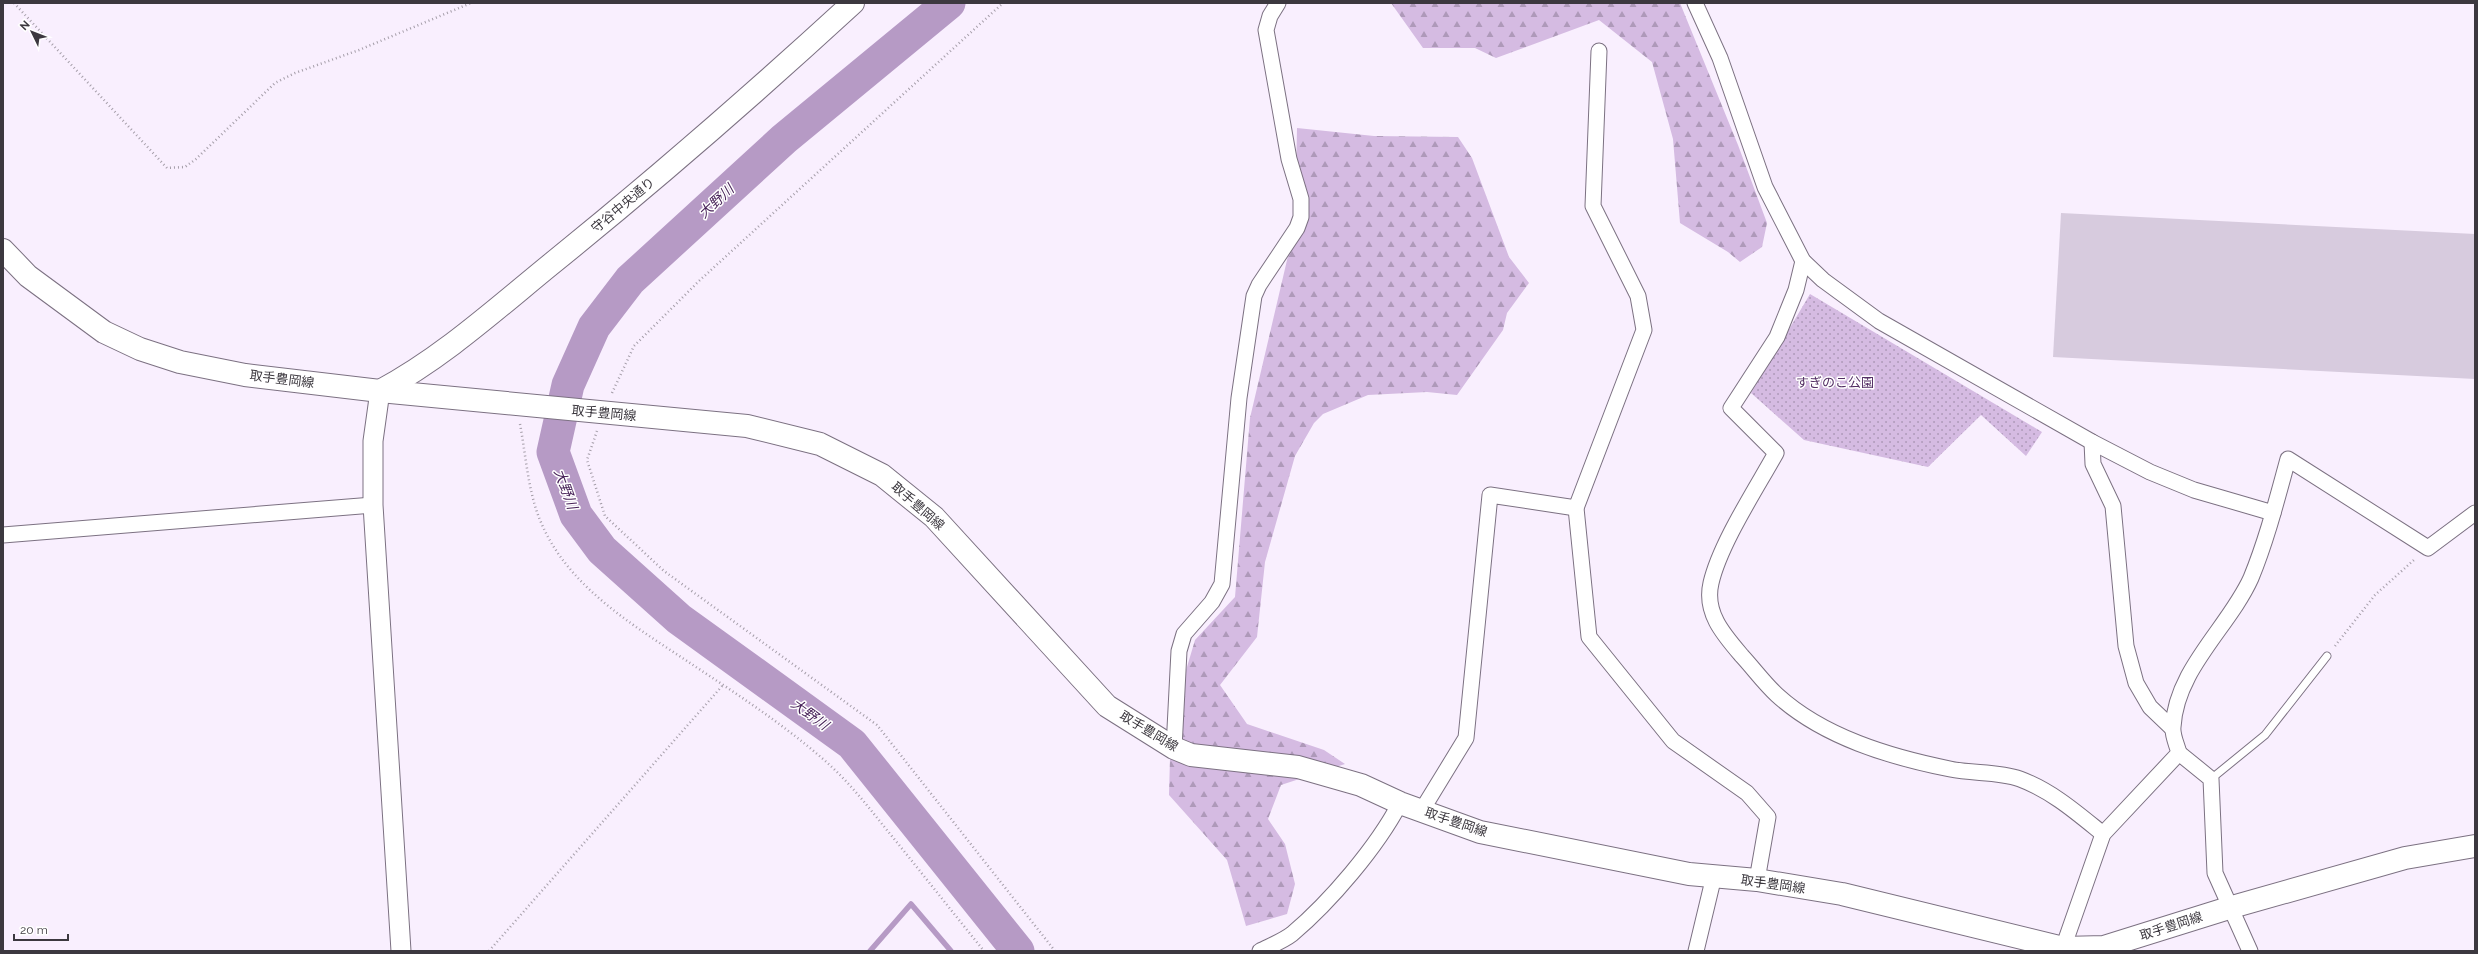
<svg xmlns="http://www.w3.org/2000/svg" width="2478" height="954" viewBox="0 0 2478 954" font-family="Raleway,'Noto Sans JP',sans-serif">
<defs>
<pattern id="forest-firs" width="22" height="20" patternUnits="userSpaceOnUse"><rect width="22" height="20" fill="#d5bbe2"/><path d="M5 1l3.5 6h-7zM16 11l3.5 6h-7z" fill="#ae99b9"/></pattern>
<pattern id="park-dots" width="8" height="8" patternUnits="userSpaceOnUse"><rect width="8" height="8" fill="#d5bbe2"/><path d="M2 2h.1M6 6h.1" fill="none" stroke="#ae99b9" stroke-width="1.8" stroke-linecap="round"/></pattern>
</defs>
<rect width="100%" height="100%" fill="#f9effe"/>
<!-- forest -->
<g fill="url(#forest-firs)">
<path d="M1391,3H1680L1738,145L1767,223L1762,247L1740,262L1728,252L1680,223L1673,139L1652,62L1599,20L1496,58L1475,48H1423Z"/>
<path d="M1297,128L1374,136L1458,137L1472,158L1509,257L1529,283L1507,313L1503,330L1457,395L1427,392L1368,395L1323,414L1314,423L1295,456L1265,562L1257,637L1220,685L1247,724L1324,750L1345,764L1281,785L1268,819L1285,844L1295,884L1287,914L1246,926L1227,860L1169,795L1171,721L1195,640L1235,597L1250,418L1295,226Z"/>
</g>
<!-- park -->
<path fill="url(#park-dots)" d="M1810,294L2042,432L2026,456L1981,415L1928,467L1804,440L1751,393Z"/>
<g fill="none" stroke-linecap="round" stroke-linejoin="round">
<!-- stream -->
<path stroke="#b69ac5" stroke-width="5.5" d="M870,951L911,904L951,951"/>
<!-- river -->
<path stroke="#b69ac5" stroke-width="33" d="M949,3L784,139L630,280L594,327L568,385L553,452L576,515L602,550L679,619L852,744L1018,951"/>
</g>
<!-- building -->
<path fill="#d7cbde" d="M2061,213L2475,234V379L2053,357Z"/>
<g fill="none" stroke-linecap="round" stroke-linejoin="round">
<defs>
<path id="service" d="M2211,779L2265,735L2327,656"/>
<g id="minor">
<path d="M1695,3L1720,58L1765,187L1803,261L1823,280L1879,321L2092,442L2150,472L2194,490L2273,513"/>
<path d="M1599,51L1593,206L1638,296L1644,330L1576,508L1589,637L1673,741L1747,793L1768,817L1757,880"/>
<path d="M1803,261L1796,290L1777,337L1731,408L1776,453C1756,489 1720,544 1711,583C1704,613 1724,635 1742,656C1754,669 1764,683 1777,695C1823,737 1890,757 1950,769C1973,774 1998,771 2020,779C2052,791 2077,813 2103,834"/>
<path d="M2092,442L2093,464L2113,506L2126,646L2136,683L2150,707L2172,728"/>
<path d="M3,535L373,505"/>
<path d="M1174,748L1179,651L1184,634L1212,602L1222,584L1239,398L1254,296L1259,285L1297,228L1301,217V199L1289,159L1266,30L1270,16L1278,3"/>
<path d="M2179,753L2211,779L2215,873L2250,951"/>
<path d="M1422,810L1466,738L1490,495L1576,508"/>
<path d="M1260,951C1270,946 1283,941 1292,934C1330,902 1377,847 1400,803"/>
<path d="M1696,951L1714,876"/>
<path d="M2065,951L2063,948L2103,834L2179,753C2177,745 2172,735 2173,727C2176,669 2229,627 2251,578C2267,539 2277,499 2288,459L2428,548L2475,513"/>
</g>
<path id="tertiary" d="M380,391L373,441V505L401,951"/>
<g id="primary">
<path d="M3,250L28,276L104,332L140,349L180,362L245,375L380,391L747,426L820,444L882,475L934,517L1107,706L1174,748L1191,755L1298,767L1361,785L1400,803L1480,832L1689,874L1757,880L1842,894L2063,948L2104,947L2232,907L2405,858L2475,846"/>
<path d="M380,391C442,358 496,309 550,265C654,181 755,93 853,3"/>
</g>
</defs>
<!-- service casing -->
<use href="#service" stroke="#7c7182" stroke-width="9"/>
<!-- minor casing -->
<use href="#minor" stroke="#7c7182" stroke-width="17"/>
<!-- tertiary casing -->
<use href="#tertiary" stroke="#7c7182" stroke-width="21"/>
<!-- primary casing -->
<use href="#primary" stroke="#7c7182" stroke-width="24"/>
<!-- path -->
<g stroke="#a59ea9" stroke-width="2.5" stroke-dasharray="1 3" stroke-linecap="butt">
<path d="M14,3L167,168L185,167L196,159L275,83L295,73L359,50L471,3"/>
<path d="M612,393L634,346L699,281L1003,3"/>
<path d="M520,424C526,456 528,491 540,520C568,589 638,628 696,667C740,696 784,725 823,759C851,783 872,812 895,840C925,877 954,914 984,951"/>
<path d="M597,431L587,460L605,516L664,571L877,725L1055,951"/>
<path d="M2335,646L2375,595L2415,559"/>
<path d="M489,951L723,685"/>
</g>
<!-- service -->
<use href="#service" stroke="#fff" stroke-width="7"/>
<!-- minor -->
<use href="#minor" stroke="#fff" stroke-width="15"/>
<!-- tertiary -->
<use href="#tertiary" stroke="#fff" stroke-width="19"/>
<!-- primary -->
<use href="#primary" stroke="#fff" stroke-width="22"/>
</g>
<g text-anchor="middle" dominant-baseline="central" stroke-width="3" stroke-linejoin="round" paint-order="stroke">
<!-- street labels -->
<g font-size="13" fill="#3c383f" stroke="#fff">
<text transform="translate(623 205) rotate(-40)">守谷中央通り</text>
<text transform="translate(282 379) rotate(7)">取手豊岡線</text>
<text transform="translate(604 413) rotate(5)">取手豊岡線</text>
<text transform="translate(918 506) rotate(41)">取手豊岡線</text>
<text transform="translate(1149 731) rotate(31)">取手豊岡線</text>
<text transform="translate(1456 822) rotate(19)">取手豊岡線</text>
<text transform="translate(1773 884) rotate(8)">取手豊岡線</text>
<text transform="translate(2171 926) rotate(-18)">取手豊岡線</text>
</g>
<!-- park labels -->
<g font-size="13" fill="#532e64" stroke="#fff">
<text x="1835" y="382">すぎのこ公園</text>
</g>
<!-- water labels -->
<g font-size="14" font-style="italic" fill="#482359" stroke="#fff">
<text transform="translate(716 201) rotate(-43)">大野川</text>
<text transform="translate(566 489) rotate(70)">大野川</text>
<text transform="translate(810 714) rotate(36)">大野川</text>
</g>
</g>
<!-- border -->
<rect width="2478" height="954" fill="none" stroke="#3c383f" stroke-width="8"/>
<!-- north arrow -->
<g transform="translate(32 32) rotate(313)" stroke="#ffffff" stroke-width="3" paint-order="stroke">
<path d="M0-3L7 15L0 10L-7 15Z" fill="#3c383f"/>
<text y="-6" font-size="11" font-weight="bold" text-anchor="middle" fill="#3c383f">N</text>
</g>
<!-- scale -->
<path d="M14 934v6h54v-6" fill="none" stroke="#3c383f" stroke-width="2"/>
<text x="20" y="934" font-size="12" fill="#3c383f" stroke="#ffffff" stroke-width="3" paint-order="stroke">20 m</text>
</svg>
